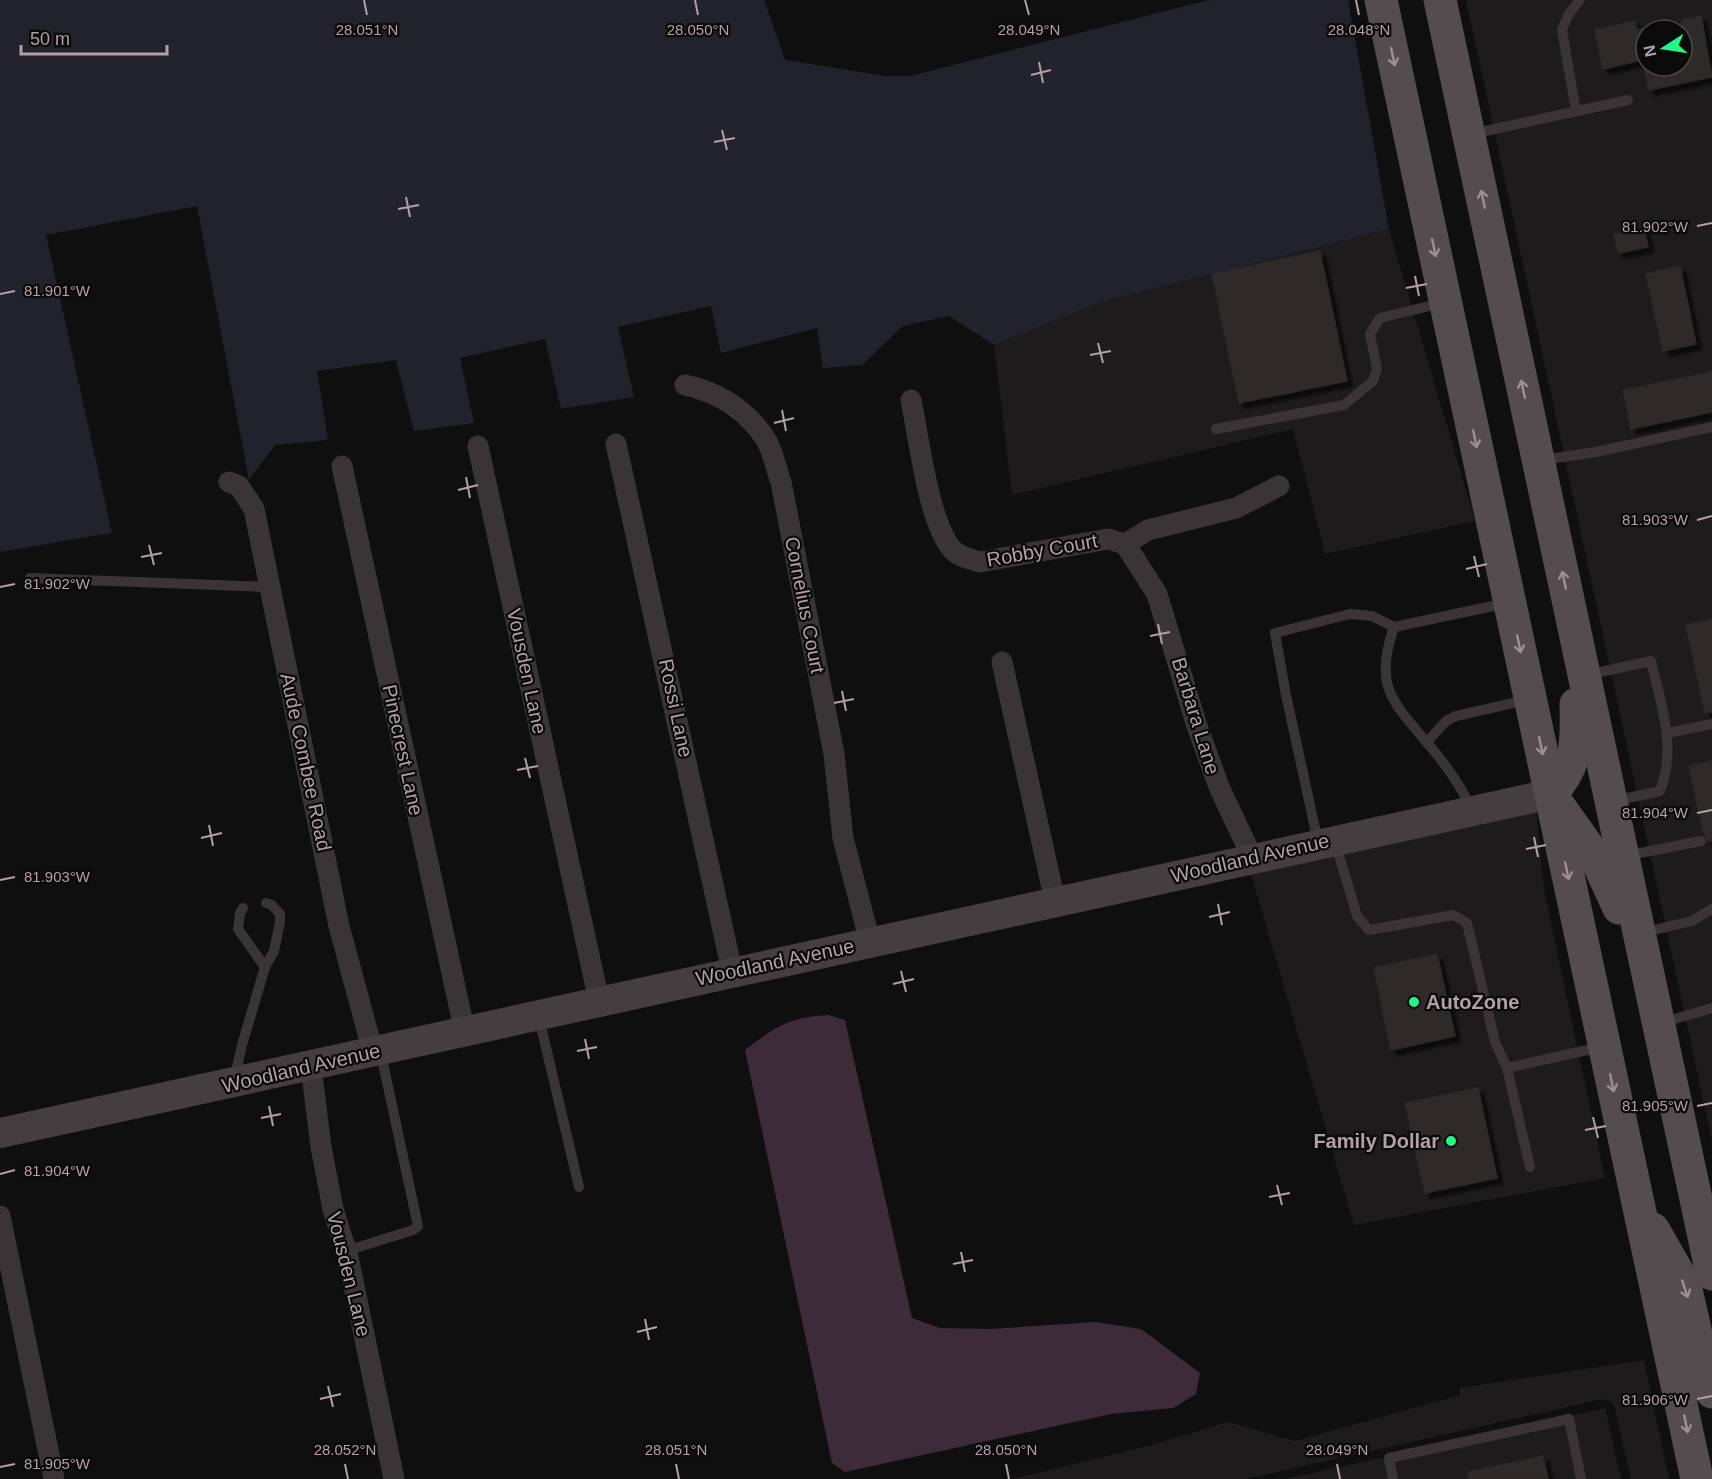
<svg xmlns="http://www.w3.org/2000/svg" width="1712" height="1479" viewBox="0 0 1712 1479" font-family="Arial,sans-serif">
<defs>
<filter id="shadow"><feDropShadow dx="5.5" dy="5.5" stdDeviation="1.5" flood-color="#0009"/></filter>
</defs>
<rect width="100%" height="100%" fill="#100f0f"/>
<!-- built -->
<g fill="#1d1b1b" fill-rule="evenodd">
<path d="M1466,0H1712V1141ZM1646,30H1682V66H1646Z"/>
<path d="M1389,229L1475,521L1325,554L1293,429L1012,495L994,345L1102,302Z"/>
<path d="M1536,807L1544,889L1605,1178L1354,1225L1251,874Z"/>
<path d="M1644,1360L1669,1479H1631L1614,1406L1611,1401L1603,1399L1246,1479H1012L1151,1445L1228,1422L1295,1441L1460,1395L1459,1388Z"/>
<path d="M1605,1408L1621,1479H1285Z"/>
</g>
<!-- green -->
<path fill="#21222b" d="M0,0H764L785,60L886,76H910L1209,0H1348L1389,229L1102,302L994,345L949,316L903,326L862,365L823,368L817,328L721,353L711,306L618,327L634,397L561,409L545,339L460,358L474,423L414,431L396,360L317,371L328,440L275,445L249,480L197,206L46,235L112,533L0,552Z"/>
<!-- water -->
<path fill="#3e2b39" d="M829,1015L845,1020L912,1318L940,1328L991,1329L1095,1322L1141,1329L1200,1373L1196,1394L1173,1408L1111,1414L845,1472L832,1463L745,1050C776,1026 789,1017 829,1015Z"/>
<!-- building -->
<g fill="#2d2a2a" stroke="#2c2929" stroke-width="1.5" filter="url(#shadow)">
<path d="M1701,16L1712,77L1649,90L1644,66H1682V20Z"/>
<path d="M1635,21L1637,30L1646,28V59L1603,69L1595,30Z"/>
<path d="M1644,228L1648,247L1618,253L1614,234Z"/>
<path d="M1320,251L1347,381L1239,403L1212,274Z"/>
<path d="M1680,266L1696,344L1663,351L1646,274Z"/>
<path d="M1712,372V412L1631,429L1623,390Z"/>
<path d="M1712,619V712H1705L1686,625Z"/>
<path d="M1712,761V841H1708L1704,834L1689,766Z"/>
<path d="M1437,954L1455,1036L1391,1050L1374,968Z"/>
<path d="M1478,1088L1497,1178L1425,1193L1405,1103Z"/>
<path d="M1543,1456L1548,1479H1469L1468,1472Z"/>
</g>
<g fill="none" stroke-linecap="round" stroke-linejoin="round">
<!-- lane -->
<g stroke="#3a3437" stroke-width="10">
<path d="M1576,111L1562,30L1568,15L1580,0"/>
<path d="M1472,134L1628,100"/>
<path d="M1216,429L1344,405L1373,381L1377,369L1370,334L1380,318L1442,303"/>
<path d="M1542,460L1596,452L1712,427"/>
<path d="M30,578L269,587"/>
<path d="M1394,627C1373,687 1393,702 1429,745C1447,766 1461,786 1472,810"/>
<path d="M1587,675L1651,661C1661,705 1677,747 1660,791L1614,801"/>
<path d="M1668,733L1712,724"/>
<path d="M1427,742L1446,721L1456,716L1527,700"/>
<path d="M1318,842L1286,695L1275,633L1350,614L1372,616L1394,627L1507,603"/>
<path d="M1335,842L1357,916L1369,930L1453,915L1467,923L1495,1042L1507,1068L1601,1047"/>
<path d="M1625,856L1701,841"/>
<path d="M243,908L240,913L238,929L265,967"/>
<path d="M1641,933L1692,921L1712,909"/>
<path d="M539,1018L579,1187"/>
<path d="M1661,1023L1712,1008"/>
<path d="M1507,1068L1530,1167"/>
<path d="M234,1080L242,1045L265,967L274,951L280,922V914L272,905L266,903"/>
<path d="M346,1251L413,1230L418,1226L381,1054"/>
<path d="M1393,1479L1389,1458L1569,1419L1581,1479"/>
</g>
<!-- street -->
<g stroke="#3a3437" stroke-width="21">
<path d="M685,385C718,392 746,410 765,438C773,450 776,469 781,482L834,754L843,838L870,942"/>
<path d="M911,400C919,438 928,519 951,548C958,557 970,559 980,562L1108,539L1125,544L1148,530L1236,508L1279,486"/>
<path d="M616,444L732,971"/>
<path d="M478,446L599,1001"/>
<path d="M342,466L465,1033"/>
<path d="M229,482L239,486L254,509L339,926L373,1052"/>
<path d="M1125,544L1157,594L1196,723L1219,787L1252,857"/>
<path d="M1002,662L1055,901"/>
<path d="M311,1067L321,1147L333,1209L348,1257L394,1479"/>
<path d="M0,1216L54,1479"/>
</g>
<!-- secondary -->
<path stroke="#453e41" stroke-width="30" d="M0,1133C518,1023 1033,904 1551,794"/>
<!-- primary -->
<g stroke="#544c4f" stroke-width="33">
<path d="M1381,0L1697,1479"/>
<path d="M1440,0L1712,1274"/>
<path d="M1551,794C1578,764 1577,742 1576,704"/>
<path d="M1559,806L1596,858L1619,908"/>
<path d="M1653,1229L1685,1285L1708,1387L1712,1392"/>
</g>
</g>
<!-- one-way arrows -->
<defs><path id="oneway-shaft" d="M-6 0H5M1.5-3L5.5 0L1.5 3" fill="none" stroke-width="1.6" stroke-linecap="round" stroke-linejoin="round" transform="scale(1.5)"/></defs>
<g stroke="#9f8e96">
<use href="#oneway-shaft" transform="translate(1393 57) rotate(78)"/>
<use href="#oneway-shaft" transform="translate(1483 199) rotate(-102)"/>
<use href="#oneway-shaft" transform="translate(1434 248) rotate(78)"/>
<use href="#oneway-shaft" transform="translate(1523 389) rotate(-102)"/>
<use href="#oneway-shaft" transform="translate(1475 439) rotate(78)"/>
<use href="#oneway-shaft" transform="translate(1564 580) rotate(-102)"/>
<use href="#oneway-shaft" transform="translate(1519 644) rotate(78)"/>
<use href="#oneway-shaft" transform="translate(1541 746) rotate(78)"/>
<use href="#oneway-shaft" transform="translate(1567 871) rotate(78)"/>
<use href="#oneway-shaft" transform="translate(1612 1083) rotate(78)"/>
<use href="#oneway-shaft" transform="translate(1685 1289) rotate(72)"/>
<use href="#oneway-shaft" transform="translate(1686 1424) rotate(78)"/>
</g>
<!-- ticks -->
<path fill="none" stroke="#b29fa8" stroke-width="2" d="M364,0L367,15M695,0L698,15M1025,0L1029,15M1356,0L1359,15M1039,62L1043,83M1031,75L1051,70M722,130L727,150M714,142L735,138M406,197L410,217M398,209L419,205M1697,226L1712,223M1415,276L1419,296M1406,288L1427,284M0,294L15,291M1098,343L1103,363M1090,355L1111,351M782,410L786,431M774,423L794,418M466,477L470,498M458,490L478,485M1697,520L1712,516M149,545L154,565M1474,556L1479,577M141,557L162,553M1466,569L1487,564M0,587L15,584M1158,624L1162,644M1150,636L1170,632M842,691L846,711M834,703L854,699M525,758L530,778M517,770L538,766M1697,813L1712,810M209,825L213,846M1534,837L1538,857M201,838L222,833M1526,849L1546,845M0,880L15,877M1218,904L1222,925M1209,917L1230,912M901,971L906,992M893,984L914,979M585,1039L589,1059M577,1051L597,1047M269,1106L273,1126M1697,1106L1712,1103M1593,1117L1598,1138M261,1118L281,1114M1585,1130L1606,1126M0,1174L15,1170M1277,1185L1282,1205M1269,1197L1290,1193M961,1252L965,1272M953,1264L973,1260M645,1319L649,1340M637,1332L657,1327M328,1386L333,1407M320,1399L341,1394M1697,1399L1712,1396M345,1464L348,1479M676,1464L679,1479M1006,1464L1009,1479M1337,1464L1340,1479M0,1467L15,1464"/>
<!-- markers -->
<g fill="#20f787" stroke="#0b0a0a" stroke-width="2">
<circle cx="1414" cy="1002" r="6"/>
<circle cx="1451" cy="1141" r="6"/>
</g>
<g text-anchor="middle" dominant-baseline="central" stroke-width="4.5" stroke-linejoin="round" paint-order="stroke">
<!-- street labels -->
<g font-size="20" fill="#b29fa8" stroke="#0b0a0a">
<text transform="translate(1042 550) rotate(-10)">Robby Court</text>
<text transform="translate(805 605) rotate(79)">Cornelius Court</text>
<text transform="translate(527 671) rotate(78)">Vousden Lane</text>
<text transform="translate(676 708) rotate(78)">Rossi Lane</text>
<text transform="translate(1196 716) rotate(73)">Barbara Lane</text>
<text transform="translate(403 750) rotate(78)">Pinecrest Lane</text>
<text transform="translate(306 762) rotate(78)">Aude Combee Road</text>
<text transform="translate(1250 858) rotate(-13)">Woodland Avenue</text>
<text transform="translate(775 962) rotate(-12)">Woodland Avenue</text>
<text transform="translate(301 1068) rotate(-13)">Woodland Avenue</text>
<text transform="translate(349 1274) rotate(76)">Vousden Lane</text>
</g>
<!-- poi labels -->
<g font-size="20" font-weight="bold" fill="#b29fa8" stroke="#0b0a0a" text-anchor="start">
<text x="1426" y="1002">AutoZone</text>
<text x="1439" y="1141" text-anchor="end">Family Dollar</text>
</g>
</g>
<g font-size="15" text-anchor="middle" fill="#b29fa8" stroke="#0b0a0a" stroke-width="4.5" stroke-linejoin="round" paint-order="stroke">
<text x="367" y="35">28.051°N</text>
<text x="698" y="35">28.050°N</text>
<text x="1029" y="35">28.049°N</text>
<text x="1359" y="35">28.048°N</text>
<text x="1655" y="232">81.902°W</text>
<text x="57" y="296">81.901°W</text>
<text x="1655" y="525">81.903°W</text>
<text x="57" y="589">81.902°W</text>
<text x="1655" y="818">81.904°W</text>
<text x="57" y="882">81.903°W</text>
<text x="1655" y="1111">81.905°W</text>
<text x="57" y="1176">81.904°W</text>
<text x="1655" y="1405">81.906°W</text>
<text x="345" y="1455">28.052°N</text>
<text x="676" y="1455">28.051°N</text>
<text x="1006" y="1455">28.050°N</text>
<text x="1337" y="1455">28.049°N</text>
<text x="57" y="1469">81.905°W</text>
</g>
<!-- north arrow -->
<g transform="translate(1664 48) rotate(258)"><circle r="28" fill="#0b0a0a" stroke="#4e4649" stroke-width="1.5"/>
<path d="M0-4.5L10 22L0 15L-10 22Z" fill="#20f787"/>
<text y="-9" font-size="16" font-weight="bold" text-anchor="middle" fill="#b29fa8">N</text>
</g>
<!-- scale -->
<path d="M21 45v9h146v-9" fill="none" stroke="#b29fa8" stroke-width="3"/>
<text x="30" y="45" font-size="18" fill="#b29fa8" stroke="#0b0a0a" stroke-width="4.5" paint-order="stroke">50 m</text>
</svg>
